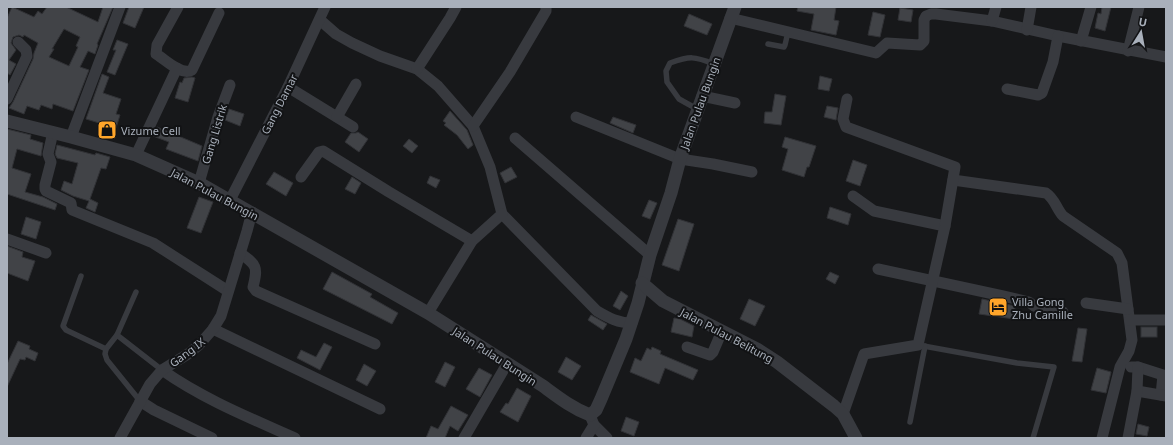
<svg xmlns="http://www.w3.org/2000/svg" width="1173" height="445" viewBox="0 0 1173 445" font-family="'Noto Sans',sans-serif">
<rect width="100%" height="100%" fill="#17181a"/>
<!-- building -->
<g fill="#414347" stroke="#313236" fill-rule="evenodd">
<path d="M12,7L34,17L38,11L42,14L47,7H66L98,22L103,7H113L97,44L98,45L95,54L88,51L80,67L89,70L73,111L53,104L52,109L41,105L39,110L27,106L24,114L9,108L13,102L33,59L34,53L38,43L24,35L23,37L19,35L13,37L11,43L16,50L9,60L16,64L10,75L7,73V18ZM64,29L80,37L76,46L78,47L69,66L49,57L54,49H52Z"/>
<path d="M129,7H144L135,28L123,23Z"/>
<path d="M798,7H836L834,20L839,21L836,35L811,30L814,14L797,11Z"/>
<path d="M1102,7H1111L1105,31L1095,28L1098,13L1101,14Z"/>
<path d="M900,8L913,10L911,22L898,20Z"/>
<path d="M873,12L885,15L880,37L868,35Z"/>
<path d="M689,14L712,24L707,35L684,26Z"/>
<path d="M117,40L128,44L115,75L107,72L116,50H113Z"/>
<path d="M102,74L109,77L103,93L121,99L116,114L120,115L116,128L86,119Z"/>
<path d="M820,76L832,79L829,91L818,89Z"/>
<path d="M192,77L195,78L188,102L175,98L180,82L182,83L184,78Z"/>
<path d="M775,94L786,96L781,125L764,123L765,112H772Z"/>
<path d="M827,106L838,108L836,120L824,117Z"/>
<path d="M229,109L244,114L240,126L225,120Z"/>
<path d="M450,111L467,130L473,145L468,149L457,135L444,125L446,123L443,121Z"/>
<path d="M613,117L636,125L633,133L610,123Z"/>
<path d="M157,127L202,146L198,161L166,149L169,142L153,136Z"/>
<path d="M7,129L31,135L30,139L43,143L41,156L17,149L12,168L31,174L25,192L43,197L57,204L55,210L7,194Z"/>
<path d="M358,132L368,139L359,152L345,142L351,133H356Z"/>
<path d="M785,137L816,146L809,167H807L804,177L782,170L788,149L782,147Z"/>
<path d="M409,139L418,146L412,153L403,146Z"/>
<path d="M57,145L95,155L96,153L110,157L106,169L101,168L90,199L98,203L95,212L86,208L89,201L73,196L61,190L64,181L72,184L78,163L57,158L55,154Z"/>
<path d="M853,160L867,165L860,186L846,181Z"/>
<path d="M511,167L517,177L505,183L500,173Z"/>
<path d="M274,172L293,183L286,196L266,184Z"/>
<path d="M430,176L440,180L436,188L427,183Z"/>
<path d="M352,177L361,183L355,194L345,189Z"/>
<path d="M199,197L213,202L201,233L187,228Z"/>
<path d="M649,200L657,203L650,219L642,216Z"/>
<path d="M830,207L851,214L848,225L827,218Z"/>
<path d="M26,217L41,222L36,239L21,234Z"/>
<path d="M678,219L694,224L679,271L662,265Z"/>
<path d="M7,246L23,252L22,257L35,261L28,281L7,273Z"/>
<path d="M332,272L372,294L370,297L398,313L392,324L323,289Z"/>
<path d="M830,272L839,276L835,284L826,279Z"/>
<path d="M621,291L628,296L620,310L613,306Z"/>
<path d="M749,299L765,306L755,326L740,319Z"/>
<path d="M982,299L1015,306L1014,319L979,314Z"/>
<path d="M591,315L607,324L603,330L588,320Z"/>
<path d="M674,318L680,319L694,326L692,337L671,332Z"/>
<rect x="1141" y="327" width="16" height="10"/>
<path d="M1078,328L1087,329L1082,362L1072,361Z"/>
<path d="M18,341L30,346L29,349L38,353L35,361L26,357L25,360L20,359L7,387V364Z"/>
<path d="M324,343L332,347L320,370L297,358L301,350L316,357Z"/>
<path d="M652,347L661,351L660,354L698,370L693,380L665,368L659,384L630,372L635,358L641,361L647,348L651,350Z"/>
<path d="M566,357L581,366L572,380L558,372Z"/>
<path d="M445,362L455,367L445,387L435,382Z"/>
<path d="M364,364L376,371L367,386L356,380Z"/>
<path d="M479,368L492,375L480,397L466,389Z"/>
<path d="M1097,368L1111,372L1106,393L1091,390Z"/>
<path d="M517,388L531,396L518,422L500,412L506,403L508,404Z"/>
<path d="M451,406L468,415L458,431L450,426L445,438H426L431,426L438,429Z"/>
<path d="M626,417L639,422L634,436L621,431Z"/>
<path d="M1138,424L1149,427L1147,436L1136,434Z"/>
</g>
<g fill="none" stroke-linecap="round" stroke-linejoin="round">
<!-- service -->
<g stroke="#383a3f" stroke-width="5.5">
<path d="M768,44L784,47L785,45L788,32"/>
<path d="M697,109L679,99L667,82L666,71L670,63C690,56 694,56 714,64"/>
<path d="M81,276L63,326L66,330L106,349L117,335"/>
<path d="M136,292L117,335L162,370"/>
<path d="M918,345L1017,363L1054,367L1033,438"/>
<path d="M106,349L105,354L107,360L140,401"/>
<path d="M910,422L925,346"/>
</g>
<!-- minor -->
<g stroke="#383a3f" stroke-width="11">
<path d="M178,7L157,45L156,54L159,56C167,61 182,76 192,70L219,13"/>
<path d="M730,18L876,53L887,43L920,45L924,41V20L926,16L931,14H936L992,21L1058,36L1166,57"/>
<path d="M320,20L336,34L352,43L380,56L417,69L438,86L473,126L490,167L502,214L597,311C609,318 618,323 632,323"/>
<path d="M992,21L996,7"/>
<path d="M1027,30L1031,7"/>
<path d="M1081,41L1091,7"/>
<path d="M1128,51L1139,7"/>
<path d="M417,69L450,18L456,7"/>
<path d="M288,87L353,127"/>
<path d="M1007,89L1038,95L1042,93L1053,62L1058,36"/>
<path d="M702,96L735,103"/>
<path d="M7,99L27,56L26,50L18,42"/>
<path d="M337,117L356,84"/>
<path d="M576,117L680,159L713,164L752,172"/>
<path d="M473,126L510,72L546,11V7"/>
<path d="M53,132L48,154L51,162L45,185V189L46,191L71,203L72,210L153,243L228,291"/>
<path d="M71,137L120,7"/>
<path d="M515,138L650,255"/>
<path d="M136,155L177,68"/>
<path d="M301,177L319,152L323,151L389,192L472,241"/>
<path d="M953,180L1046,193C1055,199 1056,208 1063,216L1117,253L1122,263L1132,340L1129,351L1120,367L1102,438"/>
<path d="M199,183L218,117L230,85"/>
<path d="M853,196L874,211L945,226"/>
<path d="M230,200L288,87L325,7"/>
<path d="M7,239L46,253"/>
<path d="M240,253C257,265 258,267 253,287L256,291L375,344"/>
<path d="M878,269L1003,296L1029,302L1034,306L1063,312"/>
<path d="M1086,303L1128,309"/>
<path d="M428,313L472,241L502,214"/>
<path d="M1130,320H1166"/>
<path d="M213,329L380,409"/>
<path d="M687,347L710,355L713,352L722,331"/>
<path d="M1131,367H1138L1163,375L1161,395"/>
<path d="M162,370C203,399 250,418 295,438"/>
<path d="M1137,391L1166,396"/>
<path d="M140,401L154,410L212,438"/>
<path d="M843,414L864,354L918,345L945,226L955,167L846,127L843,119L847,99"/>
<path d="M590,415L594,425L607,438"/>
<path d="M120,438L150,384L162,370L188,354L199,345L213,329L221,316L247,231L252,212"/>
<path d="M464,438L507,364"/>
<path d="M586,438L594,425"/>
<path d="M1128,438L1137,391L1138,367"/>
</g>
<!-- tertiary -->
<g stroke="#383a3f" stroke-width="13">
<path d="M7,121L71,137L136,155L199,183L428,313L543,386C558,397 572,408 590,415L596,410L601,399L626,339L638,303L650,255L671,193L680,159L735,7"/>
<path d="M642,283L663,301L757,349L777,362L834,406L843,414L856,438"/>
</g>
</g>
<!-- icons -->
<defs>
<symbol id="shop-square" viewBox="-11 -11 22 22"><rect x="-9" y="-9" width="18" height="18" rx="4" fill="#ffa52a" stroke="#121315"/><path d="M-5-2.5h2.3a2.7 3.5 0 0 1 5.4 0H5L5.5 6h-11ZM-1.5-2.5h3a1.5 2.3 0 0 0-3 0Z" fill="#111"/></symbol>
<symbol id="hotel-square" viewBox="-11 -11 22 22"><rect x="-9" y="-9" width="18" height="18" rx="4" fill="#ffa52a" stroke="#121315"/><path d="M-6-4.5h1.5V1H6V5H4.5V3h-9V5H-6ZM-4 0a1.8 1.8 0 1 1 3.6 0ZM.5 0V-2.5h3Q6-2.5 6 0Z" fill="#111"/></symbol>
</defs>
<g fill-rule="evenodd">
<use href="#shop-square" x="96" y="119" width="22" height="22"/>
<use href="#hotel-square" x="987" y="296" width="22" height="22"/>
</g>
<g text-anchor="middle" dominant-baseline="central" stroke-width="4" stroke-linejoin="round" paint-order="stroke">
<!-- street labels -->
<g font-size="11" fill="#a9b0bb" stroke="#121315">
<text transform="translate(700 103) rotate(-70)">Jalan Pulau Bungin</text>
<text transform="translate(279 104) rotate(-63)">Gang Damar</text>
<text transform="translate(214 134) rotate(-73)">Gang Listrik</text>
<text transform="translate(215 194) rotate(28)">Jalan Pulau Bungin</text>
<text transform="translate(727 335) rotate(28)">Jalan Pulau Belitung</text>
<text transform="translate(187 352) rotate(-37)">Gang IX</text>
<text transform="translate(495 356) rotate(33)">Jalan Pulau Bungin</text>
</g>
<!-- poi labels -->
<g font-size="11" fill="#a9b0bb" stroke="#121315" text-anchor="start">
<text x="121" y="130">Vizume Cell</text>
<text x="1012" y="301">Villa Gong<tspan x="1012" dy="13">Zhu Camille</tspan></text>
</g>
</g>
<!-- border -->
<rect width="1173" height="445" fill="none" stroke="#a9b0bb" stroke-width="16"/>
<!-- north arrow -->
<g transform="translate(1141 32) rotate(11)" stroke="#121315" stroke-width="3" paint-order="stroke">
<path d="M0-3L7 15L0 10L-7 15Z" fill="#a9b0bb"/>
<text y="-6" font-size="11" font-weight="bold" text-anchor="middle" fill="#a9b0bb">U</text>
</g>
</svg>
